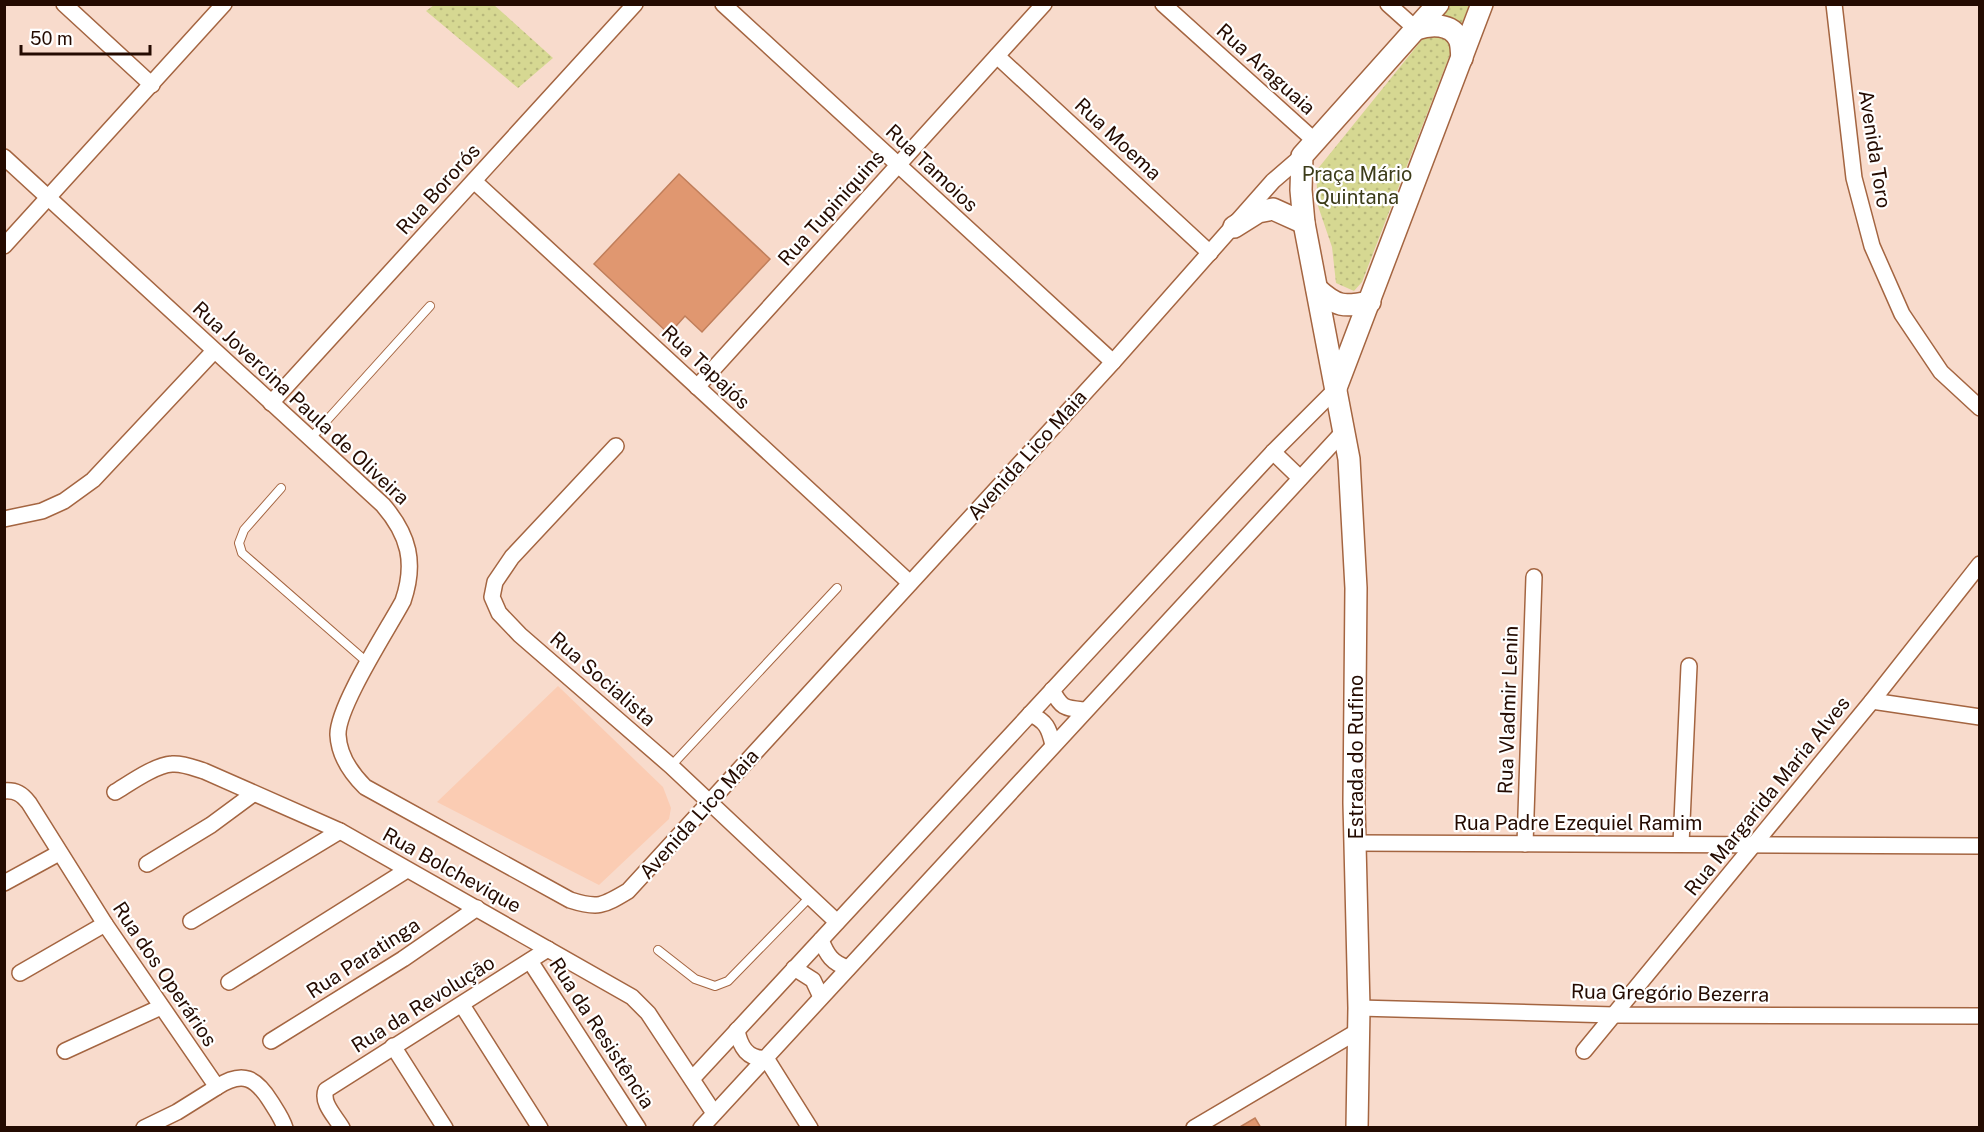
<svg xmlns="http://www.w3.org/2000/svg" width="1984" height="1132" viewBox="0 0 1984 1132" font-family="'Public Sans',sans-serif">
<defs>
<pattern id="grass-dots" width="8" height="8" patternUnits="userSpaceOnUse" patternTransform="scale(1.5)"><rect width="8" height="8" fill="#d6d892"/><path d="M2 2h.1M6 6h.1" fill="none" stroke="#b8b87c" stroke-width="1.8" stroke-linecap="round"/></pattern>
</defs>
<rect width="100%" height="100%" fill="#f8dbcc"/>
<!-- built -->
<path fill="#fbccb3" d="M558,686L663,787L671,808L669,819L599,885L437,802Z"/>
<!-- grass -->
<g fill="url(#grass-dots)">
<path d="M434,5H494L553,58L518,88L426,11Z"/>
<path d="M1450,5H1469L1362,282L1354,291L1336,283L1332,247L1318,206L1316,171Z"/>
</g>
<!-- building -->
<g fill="#e09770" stroke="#c07e5a" stroke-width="1.5">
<path d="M679,174L770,259L702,332L685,316L669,334L594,264Z"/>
<path d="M1255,1118L1261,1128H1238Z"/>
</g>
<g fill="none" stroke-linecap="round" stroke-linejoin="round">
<defs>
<g id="lane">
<path d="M310,439L430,306"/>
<path d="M281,488L244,530L239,543L242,553L368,663"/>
<path d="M671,766L837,588"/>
<path d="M658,950L695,979L715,986L728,981L810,897"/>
</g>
<g id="street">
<path d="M64,4L152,85"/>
<path d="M723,4L1113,362"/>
<path d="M1163,4L1315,141"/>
<path d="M1388,4L1416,29"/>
<path d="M1834,4L1854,178L1872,246L1902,314L1941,372L1980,408"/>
<path d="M997,56L1210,253"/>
<path d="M4,157L383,505C409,535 416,563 403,601C388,629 337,707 338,735C339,756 351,773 365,787L570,900C598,909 603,906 628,891L1113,362L1273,181L1302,156"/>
<path d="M474,181L910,583"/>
<path d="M4,246L224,4"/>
<path d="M697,387L1044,4"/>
<path d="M271,403L635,4"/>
<path d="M616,446L512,557L495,582L492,597L499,613L520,635L671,766L837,922"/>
<path d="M1273,452L1300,478"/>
<path d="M4,519L42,511L64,501L93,480L214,351"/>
<path d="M1052,690C1062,709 1065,708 1085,710"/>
<path d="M1872,701L1980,717"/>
<path d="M1030,714C1046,721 1049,728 1053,745"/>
<path d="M4,791C16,790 22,794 29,803L105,924L217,1087C243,1070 256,1078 271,1102C276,1110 282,1118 285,1128"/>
<path d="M115,792C130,783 155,765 172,764C183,763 194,768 204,771L340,831L632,997L648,1013L714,1113"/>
<path d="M1356,843L1980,846"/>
<path d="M1525,844L1534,577"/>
<path d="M1681,844L1689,666"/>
<path d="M147,864L211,825L253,794"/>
<path d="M4,883L59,853"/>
<path d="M191,921L340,831"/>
<path d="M821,940C827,955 832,963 848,968"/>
<path d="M530,961L638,1128"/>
<path d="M794,968L813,980L821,997"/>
<path d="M20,973L105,924"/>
<path d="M229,982L407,870"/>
<path d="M462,1005L540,1128"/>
<path d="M1359,1008L1614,1015L1980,1016"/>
<path d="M737,1030C740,1047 748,1060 766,1058L810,1128"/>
<path d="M271,1041L403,959L477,908"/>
<path d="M393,1046L445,1128"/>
<path d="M65,1051L161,1007"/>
<path d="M1584,1051L1872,701L1980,564"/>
<path d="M692,1079L1273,452L1336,389"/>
<path d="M144,1128L177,1112L217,1087"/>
<path d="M342,1128C335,1116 321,1103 326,1090L548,949"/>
<path d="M701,1128L1344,431"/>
<path d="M1194,1128L1358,1031"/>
</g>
<g id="secondary">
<path d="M1416,29C1431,24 1451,23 1459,39C1462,45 1461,53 1462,58"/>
<path d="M1234,227L1258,212L1273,209L1304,223"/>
<path d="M1317,289C1337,307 1343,307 1370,302"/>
<path d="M1336,388L1482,4"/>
<path d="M1357,1128L1359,1008L1354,803L1356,588L1349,459L1304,223L1301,190L1302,156L1438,4"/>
</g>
</defs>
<!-- lane casing -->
<use href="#lane" stroke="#a46541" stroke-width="10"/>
<!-- street casing -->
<use href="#street" stroke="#a46541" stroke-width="18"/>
<!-- secondary casing -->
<use href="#secondary" stroke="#a46541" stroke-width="24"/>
<!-- lane -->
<use href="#lane" stroke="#fff" stroke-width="8"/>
<!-- street -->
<use href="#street" stroke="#fff" stroke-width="15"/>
<!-- secondary -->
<use href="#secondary" stroke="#fff" stroke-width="21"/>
</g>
<g text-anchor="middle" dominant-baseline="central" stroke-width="4.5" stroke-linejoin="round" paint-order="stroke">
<!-- street labels -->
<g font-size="20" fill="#240b01" stroke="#fff">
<text transform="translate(1266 69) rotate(42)">Rua Araguaia</text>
<text transform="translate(1118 139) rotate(43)">Rua Moema</text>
<text transform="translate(1875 149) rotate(81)">Avenida Toro</text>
<text transform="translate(932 168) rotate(43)">Rua Tamoios</text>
<text transform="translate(438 189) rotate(-48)">Rua Bororós</text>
<text transform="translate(831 208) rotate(-48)">Rua Tupiniquins</text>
<text transform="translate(706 367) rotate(43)">Rua Tapajós</text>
<text transform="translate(301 403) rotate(43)">Rua Jovercina Paula de Oliveira</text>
<text transform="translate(1027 455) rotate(-48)">Avenida Lico Maia</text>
<text transform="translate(603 679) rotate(41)">Rua Socialista</text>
<text transform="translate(1508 710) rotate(-88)">Rua Vladmir Lenin</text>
<text transform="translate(1356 757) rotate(-90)">Estrada do Rufino</text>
<text transform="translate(1767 796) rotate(-51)">Rua Margarida Maria Alves</text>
<text transform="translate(699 814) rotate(-48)">Avenida Lico Maia</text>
<text x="1578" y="823">Rua Padre Ezequiel Ramim</text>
<text transform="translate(452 870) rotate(29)">Rua Bolchevique</text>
<text transform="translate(363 958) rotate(-33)">Rua Paratinga</text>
<text transform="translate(165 974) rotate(56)">Rua dos Operários</text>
<text transform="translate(1670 993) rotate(1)">Rua Gregório Bezerra</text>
<text transform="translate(423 1004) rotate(-32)">Rua da Revolução</text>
<text transform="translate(602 1033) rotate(57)">Rua da Resistência</text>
</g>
<!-- park labels -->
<g font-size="20" fill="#3c3c19" stroke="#fff">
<text x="1357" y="174">Praça Mário<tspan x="1357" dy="23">Quintana</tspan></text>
</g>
</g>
<!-- border -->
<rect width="1984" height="1132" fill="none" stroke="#240b01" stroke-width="12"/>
<!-- scale -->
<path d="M21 45v9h129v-9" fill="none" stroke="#240b01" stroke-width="3"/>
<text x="30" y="45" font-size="18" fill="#240b01" stroke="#ffffff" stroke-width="4.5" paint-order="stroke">50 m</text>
</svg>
